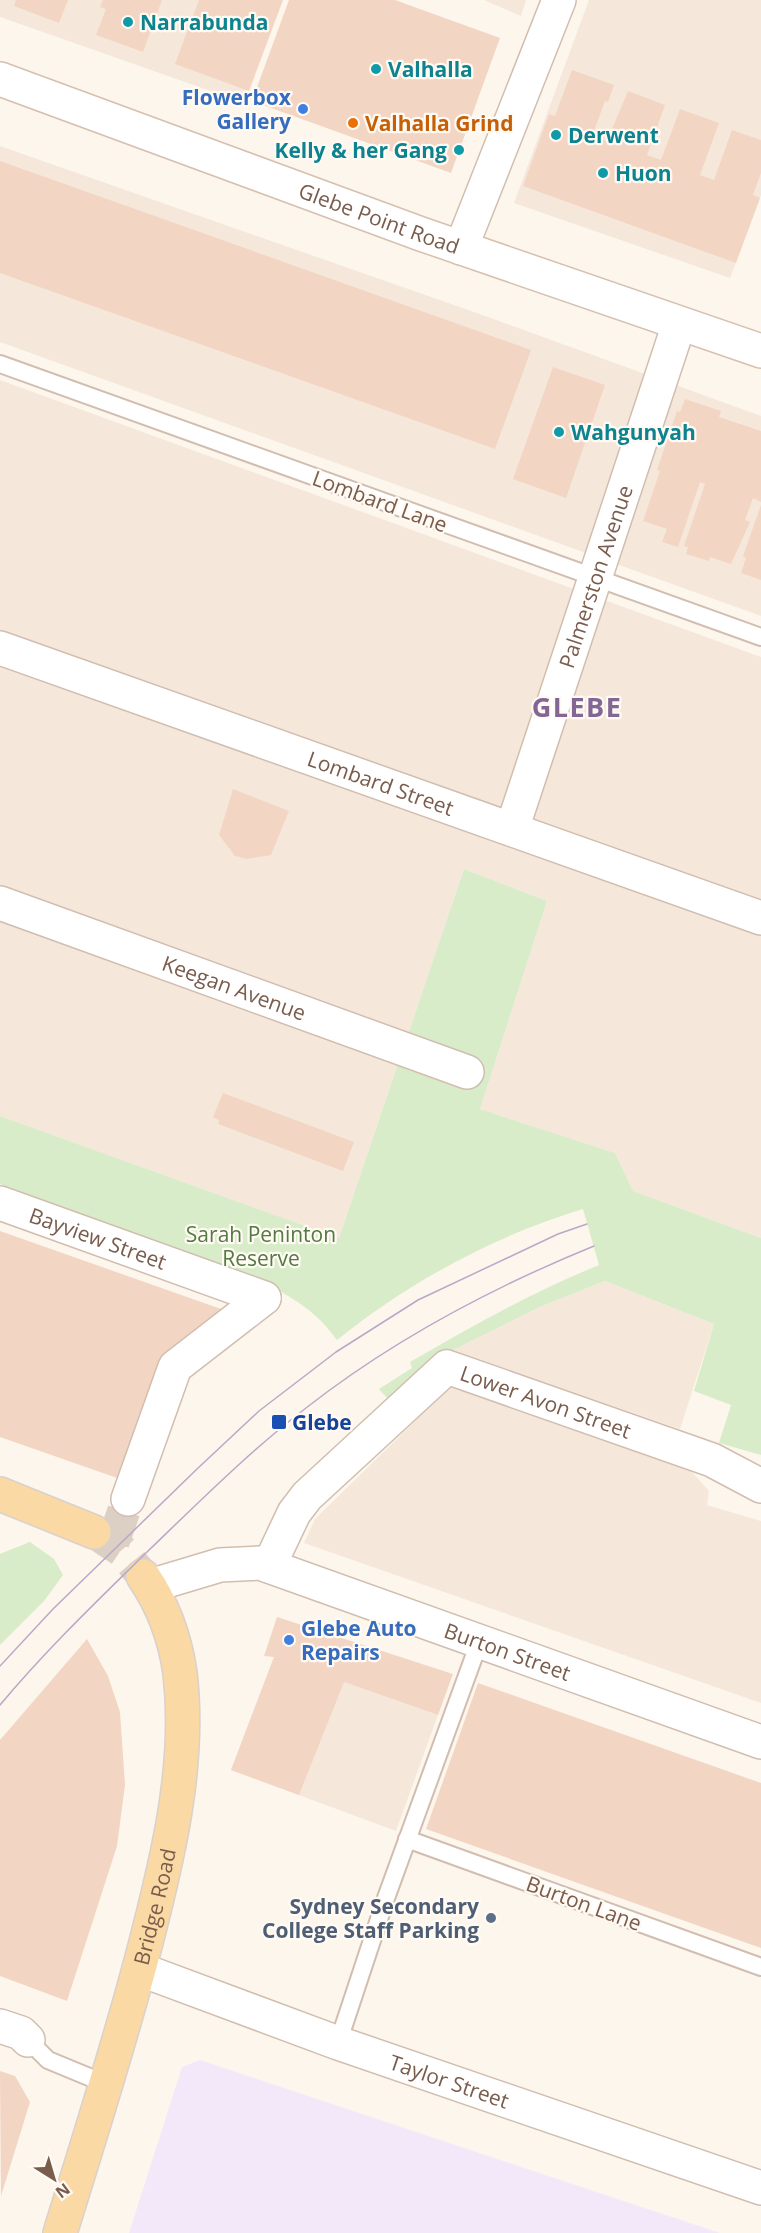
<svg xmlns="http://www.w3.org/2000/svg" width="761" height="2233" viewBox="0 0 761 2233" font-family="'Open Sans',sans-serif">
<rect width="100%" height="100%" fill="#fdf6ec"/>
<!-- residential -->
<g fill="#f5e8da">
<path d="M0,0H279L242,102L0,17Z"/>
<path d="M484,0H526L521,16Z"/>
<path d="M589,0H761V195L730,278L514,203Z"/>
<path d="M0,146L474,312L761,416V616L0,342Z"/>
<path d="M0,380L761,657V1238L633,1191L615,1153L480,1109L547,901L464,869L339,1238L0,1116Z"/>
<path d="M605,1281L714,1324L680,1429L453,1350L542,1306Z"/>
<path d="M451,1386L691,1471L709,1491L707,1505L761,1521V1703L304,1543L315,1519Z"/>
<path d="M274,1657L438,1715L396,1831L231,1770Z"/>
</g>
<!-- education -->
<path fill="#f3e8fa" d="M200,2060L720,2233H129L182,2067Z"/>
<!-- green -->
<g fill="#d8ecc9">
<path d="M464,869L547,901L480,1109L615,1153L633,1191L761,1238V1455L719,1443L731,1405L694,1391L714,1324L605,1281L542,1306L447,1353L388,1399L379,1389L412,1368L410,1362C472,1326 533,1292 599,1265L583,1209C494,1236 409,1282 337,1340C317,1312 295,1299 265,1283L0,1184V1116L339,1238Z"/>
<path d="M30,1542L54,1559L63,1575L44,1601L0,1645V1554Z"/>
</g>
<!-- building -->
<g fill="#f3d5c3">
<path d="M16,0H68L59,23L14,6Z"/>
<path d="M103,0H162L143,52L96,35L106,9L100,7Z"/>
<path d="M199,0H283L249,91L175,64Z"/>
<path d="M289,0H395L500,38L451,173L252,101Z"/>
<path d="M572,70L614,85L608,102L605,101L592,136L607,141L628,91L665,105L647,155L661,160L680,109L719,123L700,175L714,180L732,130L761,140V173L753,195L760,198L736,263L523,186L549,114L555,116Z"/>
<path d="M0,161L531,350L495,449L0,273Z"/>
<path d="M553,367L605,385L566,498L513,479Z"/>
<path d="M685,399L721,411L719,417L761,431V502L753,498L745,520L750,522L731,564L710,557L709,561L686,554L688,547L684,546L705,484L700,482L678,547L662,542L667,529L643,521L660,471L657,470L677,411L680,412Z"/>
<path d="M761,505V580L741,573L746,558L743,556Z"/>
<path d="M233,789L289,811L271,855L247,859L235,856L219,835Z"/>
<path d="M223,1093L354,1142L343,1171L218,1124L219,1120L213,1117Z"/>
<path d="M0,1231L221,1309L164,1353L120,1479L0,1437Z"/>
<path d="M277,1617L453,1674L438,1715L344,1682L299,1795L231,1770L274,1657L264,1656Z"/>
<path d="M87,1639L108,1676L120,1712L125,1785L117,1846L67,2001L0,1976V1740Z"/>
<path d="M478,1683L761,1783V1948L426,1829Z"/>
<path d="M0,2071L15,2076L30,2102L1,2196Z"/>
</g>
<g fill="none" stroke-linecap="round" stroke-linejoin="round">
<!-- street-tunnel -->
<path stroke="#dcd0c4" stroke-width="33" stroke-dasharray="33 16" stroke-linecap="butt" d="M113,1542L128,1499"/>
<!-- primary-tunnel -->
<path stroke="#dcd0c4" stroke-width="33" stroke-dasharray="33 16" stroke-linecap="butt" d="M94,1532L121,1550L143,1576"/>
<defs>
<g id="lane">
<path d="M0,364L761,637"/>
<path d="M407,1839L761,1967"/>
<path d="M28,2040L48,2060L106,2084"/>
<path d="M338,2043L386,1898L480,1640"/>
</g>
<g id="street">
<path d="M461,248L559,0"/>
<path id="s1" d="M0,648L761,918"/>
<path id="s2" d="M512,829L679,324"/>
<path id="s3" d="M0,903L467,1072"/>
<path id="s4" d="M0,1203L264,1298"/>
<path d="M128,1499L175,1367L264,1298"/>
<path id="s5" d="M269,1566L294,1513L307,1496L447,1367L712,1460L761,1486"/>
<path id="s6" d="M150,1586L220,1565L260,1563L761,1742"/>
<path id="s7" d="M139,1969L338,2043L761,2188"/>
<path d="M0,2026L21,2033L28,2040"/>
</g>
<g id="secondary">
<path id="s8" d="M0,79L421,234L761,351"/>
</g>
<g id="primary">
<path d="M0,1494L94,1532"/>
<path id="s9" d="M60,2233C89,2139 119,2046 144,1950C167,1862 191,1765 180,1673C175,1638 163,1605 143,1576"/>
</g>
</defs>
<!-- lane casing -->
<use href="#lane" stroke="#d1beb0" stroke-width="20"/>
<!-- street casing -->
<use href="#street" stroke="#d1beb0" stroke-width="36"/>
<!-- secondary casing -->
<use href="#secondary" stroke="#d6c0b0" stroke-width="36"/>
<!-- primary casing -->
<use href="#primary" stroke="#dad1cd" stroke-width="36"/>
<!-- lane -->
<use href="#lane" stroke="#fff" stroke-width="16"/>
<!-- street -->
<use href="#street" stroke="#fff" stroke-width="33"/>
<!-- secondary -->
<use href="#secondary" stroke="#fff" stroke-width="33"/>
<!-- primary -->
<use href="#primary" stroke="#fbd9a5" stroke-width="33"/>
<!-- tram -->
<g stroke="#b9a8c9" stroke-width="1.5">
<path d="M0,1666L53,1609L197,1469L259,1411L336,1352L418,1300L558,1234L587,1224"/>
<path d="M0,1705C46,1650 97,1601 148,1551C199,1502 250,1451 306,1408C394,1339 491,1288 594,1246"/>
</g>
</g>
<!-- markers -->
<g fill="#0f9aa8" stroke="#fffaf3" stroke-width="2">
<circle cx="128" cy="22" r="6"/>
<circle cx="376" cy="69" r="6"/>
<circle cx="556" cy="135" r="6"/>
<circle cx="459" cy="150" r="6"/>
<circle cx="603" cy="173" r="6"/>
<circle cx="559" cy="432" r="6"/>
</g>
<g fill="#3f7fe0" stroke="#fffaf3" stroke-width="2">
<circle cx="303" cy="109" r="6"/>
<circle cx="289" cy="1640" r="6"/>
</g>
<circle fill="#e8710a" stroke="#fffaf3" stroke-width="2" cx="353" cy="123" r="6"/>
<rect fill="#1a4fb4" stroke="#fffaf3" stroke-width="2" x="271" y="1414" width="16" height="16" rx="3"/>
<circle fill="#5c6f8a" stroke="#fffaf3" stroke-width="2" cx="491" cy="1918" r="6"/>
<g text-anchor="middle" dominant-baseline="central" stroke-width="4.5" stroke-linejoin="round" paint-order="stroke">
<!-- culture labels -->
<g font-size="21" font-weight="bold" fill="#0d838f" stroke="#fffaf3" text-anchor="start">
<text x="140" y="22">Narrabunda</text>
<text x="388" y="69">Valhalla</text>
<text x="568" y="135">Derwent</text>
<text x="447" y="150" text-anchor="end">Kelly &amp; her Gang</text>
<text x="615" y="173">Huon</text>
<text x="571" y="432">Wahgunyah</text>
</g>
<!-- shop labels -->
<g font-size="21" font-weight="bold" fill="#366cbe" stroke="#fffaf3" text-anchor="end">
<text x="291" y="97">Flowerbox<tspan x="291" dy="24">Gallery</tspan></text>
<text x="301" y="1628" text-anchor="start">Glebe Auto<tspan x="301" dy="24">Repairs</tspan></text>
</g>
<!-- food labels -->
<g font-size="21" font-weight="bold" fill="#c56008" stroke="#fffaf3" text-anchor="start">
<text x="365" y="123">Valhalla Grind</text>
</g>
<!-- street labels -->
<g font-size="21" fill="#7a5c4d" stroke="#fffaf3">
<text stroke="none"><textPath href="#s8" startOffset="404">Glebe Point Road</textPath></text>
<text transform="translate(380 501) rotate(20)">Lombard Lane</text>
<text stroke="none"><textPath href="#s2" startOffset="266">Palmerston Avenue</textPath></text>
<text stroke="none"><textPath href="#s1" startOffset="404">Lombard Street</textPath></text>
<text stroke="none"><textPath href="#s3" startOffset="249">Keegan Avenue</textPath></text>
<text stroke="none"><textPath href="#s4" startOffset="104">Bayview Street</textPath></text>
<text stroke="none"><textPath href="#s5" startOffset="375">Lower Avon Street</textPath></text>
<text stroke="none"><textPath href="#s6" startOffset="376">Burton Street</textPath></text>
<text transform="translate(584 1903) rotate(20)">Burton Lane</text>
<text stroke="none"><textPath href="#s9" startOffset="340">Bridge Road</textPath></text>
<text stroke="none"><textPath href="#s7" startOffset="330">Taylor Street</textPath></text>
</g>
<!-- park labels -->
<g font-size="21" fill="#537a41" stroke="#fffaf3">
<text x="261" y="1234">Sarah Peninton<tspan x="261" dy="24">Reserve</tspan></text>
</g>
<!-- transit labels -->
<g font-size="21" font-weight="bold" fill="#164399" stroke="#fffaf3" text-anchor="start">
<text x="292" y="1422">Glebe</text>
</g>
<!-- service labels -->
<g font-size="21" font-weight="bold" fill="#4e5e75" stroke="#fffaf3" text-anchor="end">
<text x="479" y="1906">Sydney Secondary<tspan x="479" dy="24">College Staff Parking</tspan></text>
</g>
<!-- district labels -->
<g font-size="27" font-weight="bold" letter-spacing="1.5" fill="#846695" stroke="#fffaf3">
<text x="577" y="706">GLEBE</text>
</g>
</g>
<!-- north arrow -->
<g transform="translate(54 2179) rotate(143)" stroke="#fffaf3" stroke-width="4.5" paint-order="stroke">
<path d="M0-4.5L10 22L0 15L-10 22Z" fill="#7a5c4d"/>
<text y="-9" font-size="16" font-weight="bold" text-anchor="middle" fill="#7a5c4d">N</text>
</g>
</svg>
